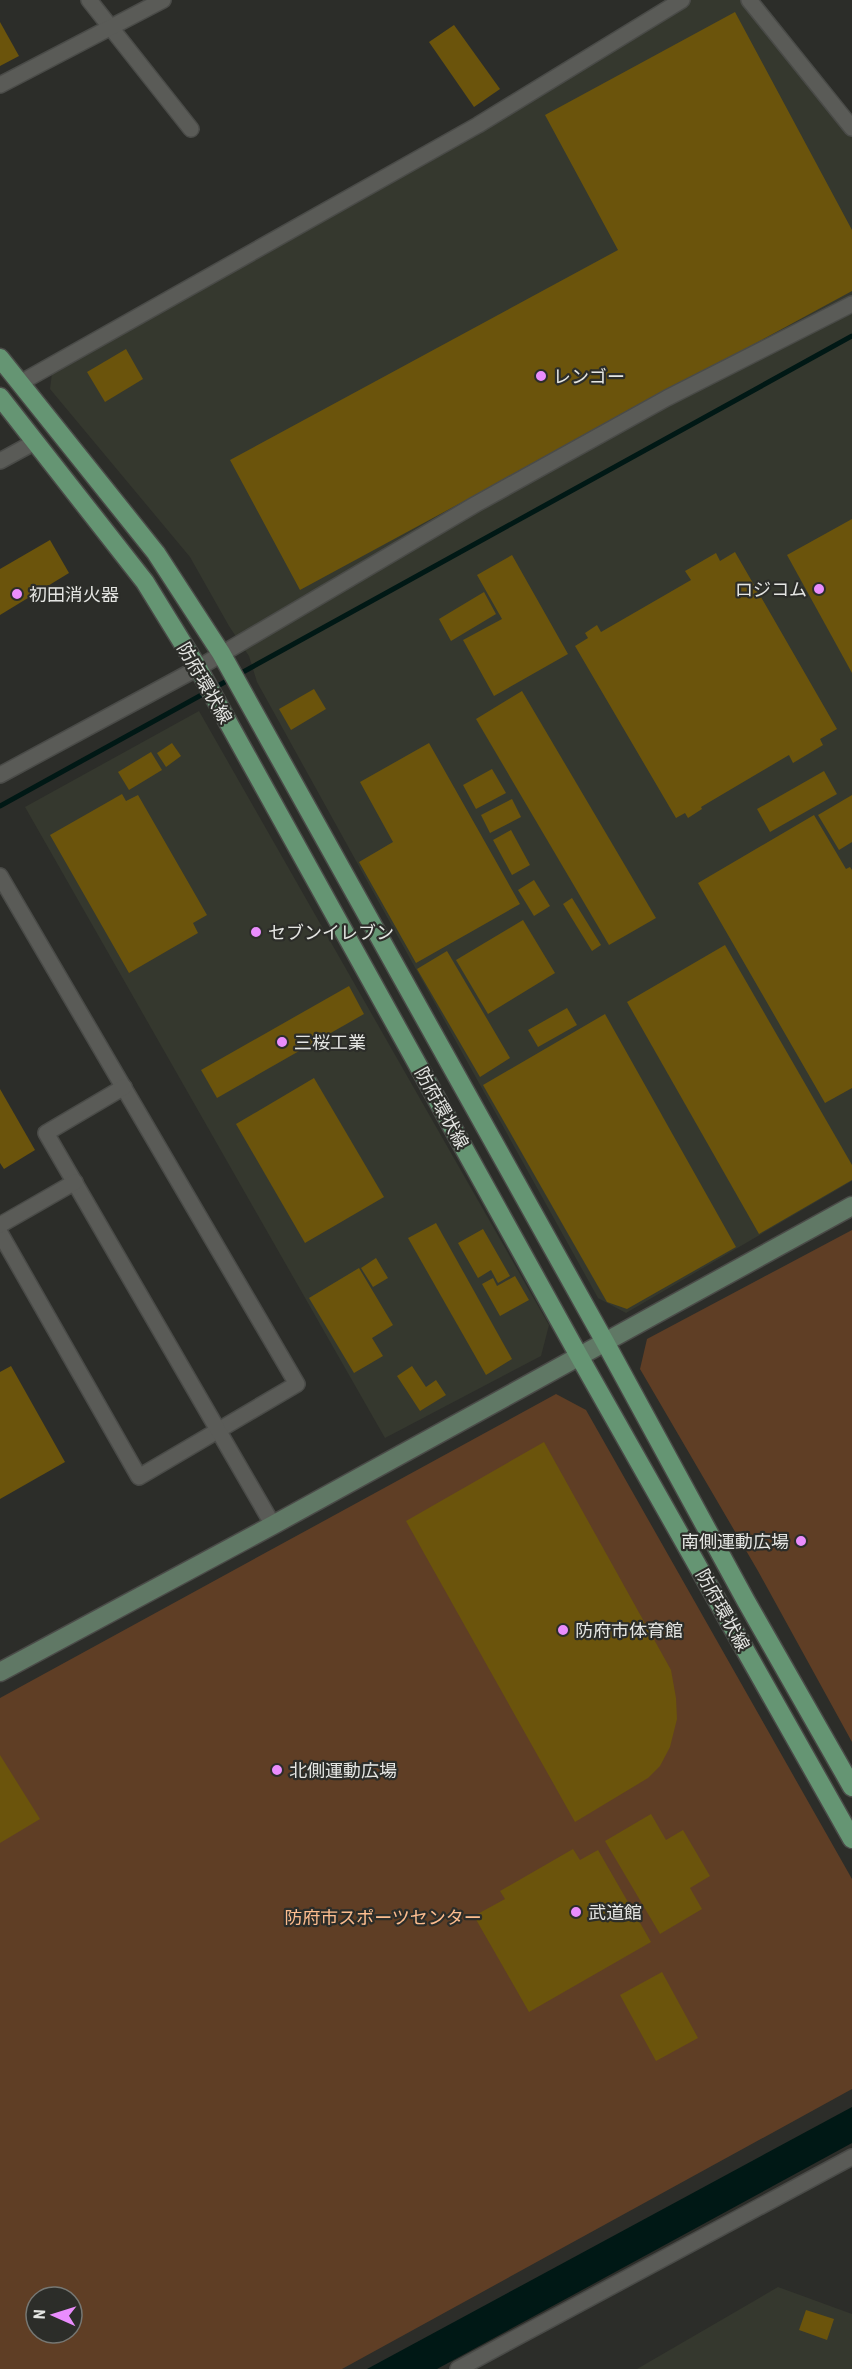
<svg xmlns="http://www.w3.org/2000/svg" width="852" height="2369" viewBox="0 0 852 2369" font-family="'Roboto Condensed','Noto Sans JP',sans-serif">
<rect width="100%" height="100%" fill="#2c2d29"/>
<!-- built -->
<g fill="#35382e">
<path d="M682,0H749L852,128V1181L626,1313L598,1298L257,682L249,656L229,626L190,557L50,389L52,373Z"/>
<path d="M199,711L549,1325L541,1356L385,1438L25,807Z"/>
<path d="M778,2287L852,2314V2369H637Z"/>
</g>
<!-- green -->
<g fill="#5f3e25" fill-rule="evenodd">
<path d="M852,1230V1742L758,1571L640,1369L647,1339Z"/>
<path d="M556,1394L586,1410L852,1879V2089L342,2369H0V1698ZM36,2297H72V2333H36Z"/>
</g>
<!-- water -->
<path fill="#001815" d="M852,2107V2143L437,2369H367Z"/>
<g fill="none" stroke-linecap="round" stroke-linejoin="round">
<!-- stream -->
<path stroke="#001815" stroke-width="5" d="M0,806L852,336"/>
</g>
<!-- building -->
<g fill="#6b540c">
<path d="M735,12L852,230V291L300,590L230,460L618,250L545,115Z"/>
<path d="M0,22L19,56L0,66Z"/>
<path d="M454,25L500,89L474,107L429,42Z"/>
<path d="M126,349L143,379L105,402L87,372Z"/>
<path d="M852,519V673L787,555Z"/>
<path d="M50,540L69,573L0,615V569Z"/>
<path d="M735,552L837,729L820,739L823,745L793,763L789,755L701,807L702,809L688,818L685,813L676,818L575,646L588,638L585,633L597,625L601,632L691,580L685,571L716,553L720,561Z"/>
<path d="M512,555L568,654L494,696L463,640L502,619L477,575Z"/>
<path d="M484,592L496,614L451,641L439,619Z"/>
<path d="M314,689L326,709L291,730L279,709Z"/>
<path d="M522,691L656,918L609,945L476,719Z"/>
<path d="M172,743L181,756L166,767L157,753Z"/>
<path d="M429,743L520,904L416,963L359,862L393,842L360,782Z"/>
<path d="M151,752L162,770L129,790L118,772Z"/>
<path d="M492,769L506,793L476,809L463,785Z"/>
<path d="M824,771L837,794L770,832L757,809Z"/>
<path d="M122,794L126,801L138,795L207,915L193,923L198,933L129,973L50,835Z"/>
<path d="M852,795V842L839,850L818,815Z"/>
<path d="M512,799L521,817L490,833L481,815Z"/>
<path d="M814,815L846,869L850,867L852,870V1088L825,1103L698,883Z"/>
<path d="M511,830L530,865L512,875L493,840Z"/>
<path d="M534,880L550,906L534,916L518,890Z"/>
<path d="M572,898L601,945L592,951L563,904Z"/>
<path d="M523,920L555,973L488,1014L456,960Z"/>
<path d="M725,945L852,1165V1180L759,1234L627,1002Z"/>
<path d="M447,951L510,1058L480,1077L417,969Z"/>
<path d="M349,986L364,1014L217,1098L201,1070Z"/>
<path d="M567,1008L577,1025L538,1047L528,1030Z"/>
<path d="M605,1014L736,1247L627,1309L607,1302L483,1085Z"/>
<path d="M314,1078L384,1197L305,1243L236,1124Z"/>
<path d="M0,1089L35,1150L4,1169L0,1163Z"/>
<path d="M436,1223L512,1359L486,1375L408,1238Z"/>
<path d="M483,1229L510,1276L498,1283L491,1270L478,1278L458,1243Z"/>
<path d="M376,1258L388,1278L373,1287L361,1268Z"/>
<path d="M359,1268L393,1325L372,1338L383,1356L354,1373L309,1298Z"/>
<path d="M515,1276L529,1300L500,1316L482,1284L493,1278L497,1286Z"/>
<path d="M11,1366L65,1462L0,1499V1372Z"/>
<path d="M412,1366L426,1387L436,1380L446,1395L420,1411L397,1376Z"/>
<path d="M544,1442L671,1670L676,1698L677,1719L670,1747L660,1766L648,1778L575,1822L406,1521Z"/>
<path d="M0,1755L40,1819L0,1843Z"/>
<path d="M651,1814L666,1840L683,1830L710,1876L690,1888L702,1909L660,1934L605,1841Z"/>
<path d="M573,1849L580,1860L598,1850L651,1942L529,2012L474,1916L505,1899L500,1891Z"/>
<path d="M662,1972L698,2038L656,2061L620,1995Z"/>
<path d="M806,2310L834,2319L827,2340L799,2330Z"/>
</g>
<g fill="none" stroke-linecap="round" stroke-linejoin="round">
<defs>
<g id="street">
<path d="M89,0L191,129"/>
<path d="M749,0L852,128"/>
<path d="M0,85L163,0"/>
<path d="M20,383L478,125L682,0"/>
<path d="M0,461L35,442"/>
<path d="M0,775L198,668L476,504L667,398L852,304"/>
<path d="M0,876L297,1384L139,1477L0,1233"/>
<path d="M124,1087L46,1133L273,1525"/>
<path d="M0,1225L75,1182"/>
<path d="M458,2369L852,2157"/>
</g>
<path id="secondary" d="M0,1672L273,1525L852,1206"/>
<g id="primary">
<path d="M0,358L156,553L221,653L605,1342L746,1601L852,1787"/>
<path d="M0,397L145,582L198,668L579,1356L852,1839"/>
</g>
</defs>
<!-- street casing -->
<use href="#street" stroke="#4a4b48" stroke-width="18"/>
<!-- secondary casing -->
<use href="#secondary" stroke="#4a4b48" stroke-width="21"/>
<!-- primary casing -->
<use href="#primary" stroke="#4a4b48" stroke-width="21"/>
<!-- street -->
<use href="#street" stroke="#5a5b57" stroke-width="15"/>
<!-- secondary -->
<use href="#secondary" stroke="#607865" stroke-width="18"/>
<!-- primary -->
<use href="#primary" stroke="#659573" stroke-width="18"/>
</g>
<!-- markers -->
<g fill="#ea8dfd" stroke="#2c2d29" stroke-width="2">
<circle cx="541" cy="376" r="6"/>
<circle cx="819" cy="589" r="6"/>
<circle cx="17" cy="594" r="6"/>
<circle cx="256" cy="932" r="6"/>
<circle cx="282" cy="1042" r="6"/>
<circle cx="801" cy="1541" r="6"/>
<circle cx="563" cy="1630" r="6"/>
<circle cx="277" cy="1770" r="6"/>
<circle cx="576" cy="1912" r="6"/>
</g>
<g text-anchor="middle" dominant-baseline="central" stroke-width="4.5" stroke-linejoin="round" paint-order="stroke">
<!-- poi labels -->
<g font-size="18" fill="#e4e5e2" stroke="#2c2d29" text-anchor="start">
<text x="553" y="376">レンゴー</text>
<text x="807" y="589" text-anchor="end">ロジコム</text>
<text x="29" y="594">初田消火器</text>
<text x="268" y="932">セブンイレブン</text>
<text x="294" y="1042">三桜工業</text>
<text x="789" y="1541" text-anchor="end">南側運動広場</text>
<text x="575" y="1630">防府市体育館</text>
<text x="289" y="1770">北側運動広場</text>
<text x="588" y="1912">武道館</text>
</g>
<!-- street labels -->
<g font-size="18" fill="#e4e5e2" stroke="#2c2d29">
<text transform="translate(205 683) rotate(60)">防府環状線</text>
<text transform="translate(442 1108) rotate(61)">防府環状線</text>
<text transform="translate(723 1610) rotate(61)">防府環状線</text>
</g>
<!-- park labels -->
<g font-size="18" fill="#fcbd8f" stroke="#2c2d29">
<text x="383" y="1917">防府市スポーツセンター</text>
</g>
</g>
<!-- north arrow -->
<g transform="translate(54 2315) rotate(273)"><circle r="28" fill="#2c2d29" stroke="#767773" stroke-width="1.5"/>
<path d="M0-4.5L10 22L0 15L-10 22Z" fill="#ea8dfd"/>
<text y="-9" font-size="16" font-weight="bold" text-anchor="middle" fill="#e4e5e2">N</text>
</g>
</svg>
